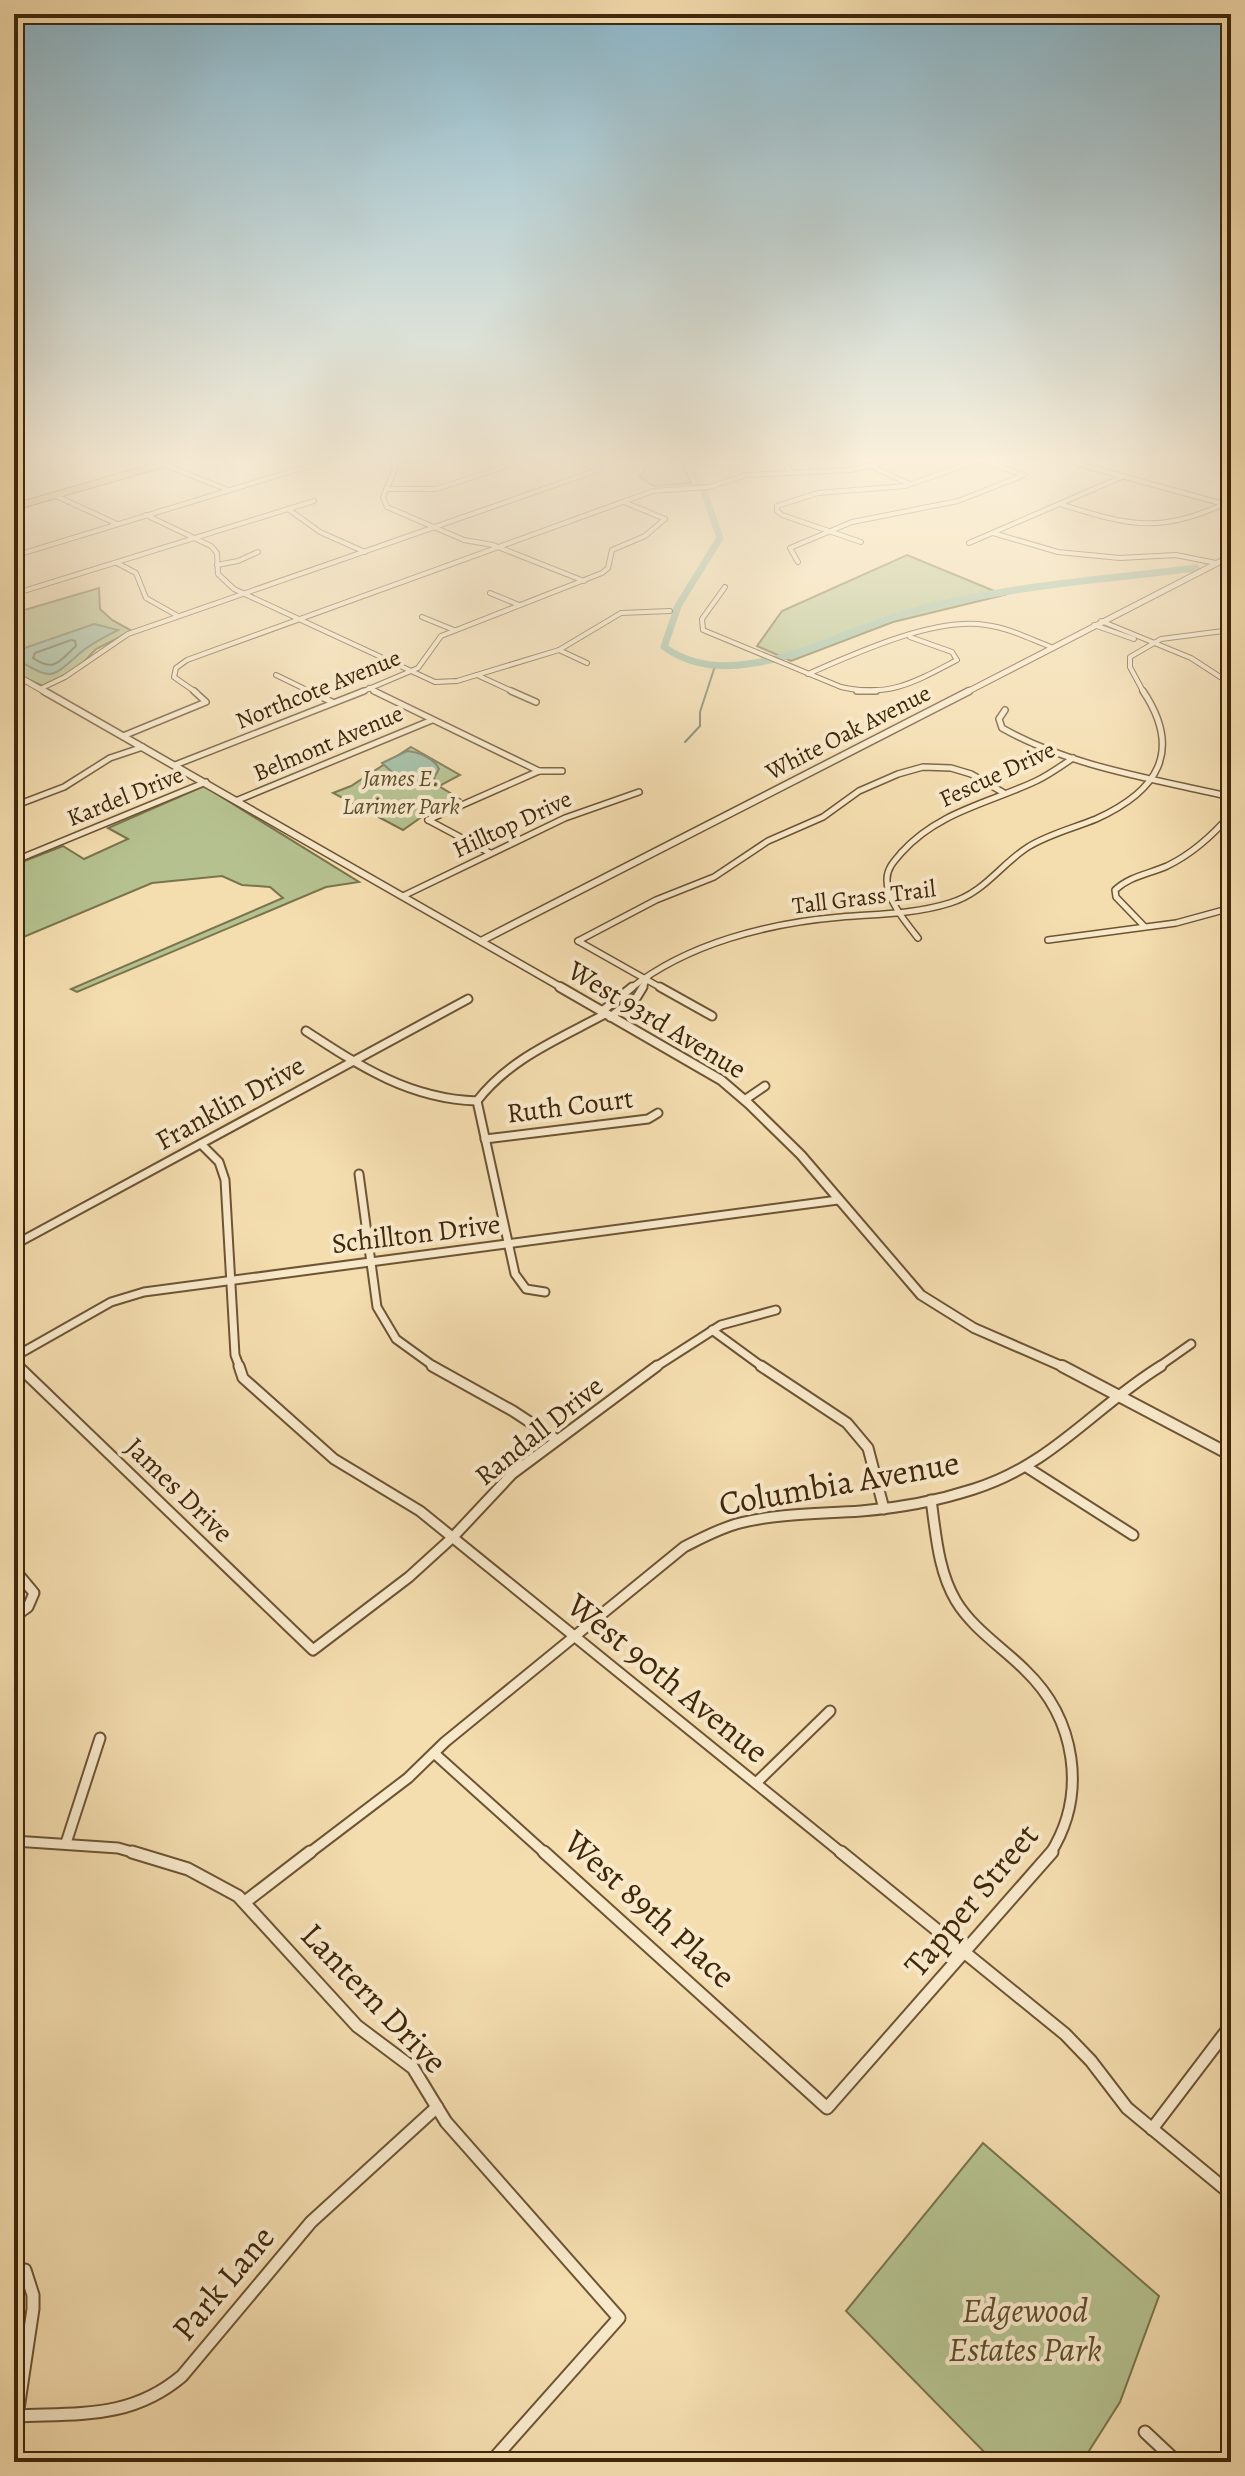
<svg xmlns="http://www.w3.org/2000/svg" width="1245" height="2476" viewBox="0 0 1245 2476" font-family="Alegreya,serif">
<rect width="100%" height="100%" fill="#f4ddaf"/>
<filter id="stains"><feTurbulence type="fractalNoise" baseFrequency=".0025" numOctaves="4"/><feColorMatrix values="0 0 0 0 .2 0 0 0 0 .09 0 0 0 0 .02 0 0 0 .5 -.17"/></filter>
<radialGradient id="worn" r=".72"><stop offset=".6" stop-color="#630" stop-opacity="0"/><stop offset="1" stop-color="#630" stop-opacity=".3"/></radialGradient>
<!-- green -->
<g fill="#b5c290" stroke="#7a744d" stroke-width="2">
<path d="M645,461H681L691,483L654,486L639,477L646,468Z"/>
<path d="M907,555L1004,595L893,622L791,661L757,646L782,611Z"/>
<path d="M99,588L100,609L112,620L132,631L96,649L76,670L43,686L14,673V613Z"/>
<path d="M411,747L460,775L439,786L460,799L423,816L403,830L333,793L351,786Z"/>
<path d="M204,786L359,882L326,887L77,992L71,989L283,898L270,887L242,885L222,876L152,883L14,941V865L63,846L84,859L128,839L108,828Z"/>
<path d="M983,2143L1159,2296L1120,2402L1082,2462H994L846,2311Z"/>
</g>
<!-- water -->
<g fill="#9dbda5" stroke="#788167" stroke-width="2">
<path d="M94,624L118,630C105,637 91,643 79,654C48,682 51,678 14,658L16,651Z"/>
<path d="M407,751C419,752 434,758 439,769L434,778L438,783L403,782L382,763Z"/>
</g>
<g fill="none" stroke-linecap="round" stroke-linejoin="round">
<!-- shore -->
<path stroke="#6e7258" stroke-width="2" d="M71,640L75,641L76,646C59,661 55,673 33,658L35,653Z"/>
<!-- stream -->
<path stroke="#788167" stroke-width="2" d="M685,742L700,726V712L715,666"/>
<!-- river -->
<g stroke="#9dbda5" stroke-width="7">
<path d="M685,461L700,483"/>
<path d="M703,489L720,538L678,606L664,647C687,663 711,668 739,665C800,660 855,627 913,611C1005,586 1102,580 1196,568"/>
<path d="M1226,564L1231,563"/>
</g>
<defs>
<g id="minor-far4">
<path d="M393,461L395,469L383,497L387,507L464,540L493,545L584,581"/>
<path d="M782,461L792,473"/>
<path d="M1067,461L1231,506"/>
<path d="M162,464L228,490"/>
<path d="M871,466L909,484"/>
<path d="M386,489H436L523,461"/>
<path d="M54,495L117,524"/>
<path d="M1060,504C1128,525 1157,534 1224,504"/>
<path d="M288,509L320,532L365,552"/>
<path d="M146,515L211,546L217,553L218,574L234,589L435,682L457,681L559,650L621,613L670,611"/>
<path d="M993,533L1058,552L1120,558L1176,555L1216,563"/>
<path d="M861,542L782,515L777,511V506L818,493L905,486L977,461"/>
<path d="M969,543L1124,476"/>
<path d="M14,556L325,461"/>
<path d="M798,562L790,548L852,522L958,501L1024,475L982,461"/>
<path d="M117,563L136,573L146,598L178,616"/>
<path d="M217,565L238,561L258,552"/>
<path d="M725,587L702,619L703,630L841,687C889,698 915,682 957,660L952,652L910,637"/>
<path d="M490,593L519,605"/>
<path d="M14,594L314,501"/>
<path d="M422,617L454,630"/>
<path d="M1101,621L1191,658L1231,684"/>
<path d="M1094,625L1134,639"/>
<path d="M559,650L587,663"/>
<path d="M808,674C856,653 934,617 986,625C1009,628 1030,639 1051,647"/>
<path d="M276,675L313,693"/>
<path d="M477,675L516,693"/>
<path d="M369,688L379,693"/>
<path d="M40,689L65,677L128,634L601,469L592,461"/>
<path d="M197,693L174,677L176,668L187,660L653,491L709,487L746,475L850,470L889,461"/>
<path d="M359,693L418,668L441,636L602,573L608,568L612,550L645,536L665,519L624,502"/>
<path d="M1144,693L1130,667V657L1161,639L1231,630"/>
</g>
<g id="minor-far3">
<path d="M309,691L332,702"/>
<path d="M374,691L539,771"/>
<path d="M511,691L536,702"/>
<path d="M857,691H876"/>
<path d="M1005,710L999,719L1002,728C1071,767 1155,779 1231,797"/>
<path d="M123,736L206,702L194,691"/>
<path d="M175,765L364,691"/>
<path d="M238,800L432,720"/>
<path d="M14,806L64,787L110,758L143,747"/>
<path d="M428,820L539,771H562"/>
<path d="M428,820L490,853"/>
<path d="M14,861L206,782"/>
<path d="M403,896L565,818L639,792"/>
<path d="M1144,926L1116,897L1115,890C1130,876 1149,874 1167,866C1192,854 1213,835 1231,814"/>
<path d="M918,938C906,923 886,899 887,879C887,868 895,860 902,852C938,812 989,803 1036,781C1049,775 1061,766 1073,758"/>
<path d="M1048,940L1176,923L1231,908"/>
<path d="M578,941L656,900L714,877L768,841L823,817L859,791L898,774L923,767L951,768L971,774L1004,793"/>
<path d="M578,941L663,989"/>
<path d="M630,989C688,943 769,923 841,917C878,914 915,914 950,903C984,893 1000,865 1028,847C1049,834 1074,828 1096,819C1158,791 1183,751 1143,691"/>
<path d="M642,989L647,979"/>
</g>
<g id="minor-far2">
<path d="M660,987L712,1016"/>
<path d="M601,1012L632,987"/>
<path d="M610,1017L637,997L643,987"/>
<path d="M306,1031C361,1067 410,1099 477,1101"/>
<path d="M746,1099L765,1086"/>
<path d="M485,1139L648,1119L658,1113"/>
<path d="M201,1144L219,1162L225,1180L235,1355L240,1368"/>
<path d="M359,1174L377,1307L396,1339L436,1368"/>
<path d="M14,1245L468,999"/>
<path d="M545,1292L526,1289L515,1274L477,1101C510,1058 559,1039 605,1014"/>
<path d="M712,1330L764,1368"/>
<path d="M14,1357L111,1302L144,1292L838,1200"/>
<path d="M14,1362L20,1368"/>
<path d="M654,1368L721,1325L776,1310"/>
<path d="M1157,1368L1191,1344"/>
</g>
<g id="minor-far1">
<path d="M18,1366L313,1650L409,1577L453,1537L512,1474L657,1366"/>
<path d="M239,1366L243,1378L334,1459L420,1511L843,1854"/>
<path d="M432,1366L513,1411L557,1440"/>
<path d="M761,1366L847,1423L868,1448L884,1509"/>
<path d="M1028,1468L1133,1535"/>
<path d="M931,1500C936,1534 938,1571 956,1601C973,1629 1002,1647 1025,1670C1076,1719 1088,1794 1050,1854"/>
<path d="M14,1569L34,1593L28,1607L14,1617"/>
<path d="M434,1753L546,1854"/>
<path d="M756,1783L830,1711"/>
<path d="M14,1841L118,1848L139,1854"/>
<path d="M66,1843L100,1738"/>
<path d="M308,1854L408,1778L445,1742L684,1547C702,1538 720,1528 740,1523C780,1513 820,1514 861,1511C899,1508 937,1501 974,1489C1053,1464 1093,1408 1161,1366"/>
</g>
<g id="minor">
<path d="M132,1852L188,1869L238,1896L357,2026L413,2068L446,2122L619,2318L491,2462"/>
<path d="M544,1852L827,2108L1052,1852"/>
<path d="M841,1852L1065,2034L1091,2061L1127,2108L1231,2194"/>
<path d="M245,1902L310,1852"/>
<path d="M1152,2129L1231,2025"/>
<path d="M17,2416C80,2413 131,2419 182,2376L311,2222L437,2107"/>
<path d="M1145,2432L1177,2462"/>
<path d="M14,2436L33,2309V2295L25,2270"/>
</g>
<g id="tertiary-far3">
<path d="M150,461L162,464"/>
<path d="M14,674L47,693"/>
<path d="M965,693L1231,556"/>
</g>
<g id="tertiary-far2">
<path d="M44,691L564,989"/>
<path d="M481,941L969,691"/>
</g>
<path id="tertiary-far1" d="M560,987L721,1080L749,1104L801,1155L921,1295L974,1328L1066,1368"/>
<path id="tertiary" d="M1062,1366L1231,1455"/>
<path id="trunk" d="M14,507L173,461"/>
</defs>
<!-- minor-far4 casing -->
<use href="#minor-far4" stroke="#6d5433" stroke-width="6"/>
<!-- minor-far3 casing -->
<use href="#minor-far3" stroke="#6d5433" stroke-width="8"/>
<!-- minor-far2 casing -->
<use href="#minor-far2" stroke="#6d5433" stroke-width="11"/>
<!-- minor-far1 casing -->
<use href="#minor-far1" stroke="#6d5433" stroke-width="13"/>
<!-- minor casing -->
<use href="#minor" stroke="#6d5433" stroke-width="15"/>
<!-- tertiary-far3 casing -->
<use href="#tertiary-far3" stroke="#6d5433" stroke-width="7"/>
<!-- tertiary-far2 casing -->
<use href="#tertiary-far2" stroke="#6d5433" stroke-width="9"/>
<!-- tertiary-far1 casing -->
<use href="#tertiary-far1" stroke="#6d5433" stroke-width="12"/>
<!-- tertiary casing -->
<use href="#tertiary" stroke="#6d5433" stroke-width="14"/>
<!-- trunk casing -->
<use href="#trunk" stroke="#40270a" stroke-width="8"/>
<!-- minor-far4 -->
<use href="#minor-far4" stroke="#f8e9cb" stroke-width="4"/>
<!-- minor-far3 -->
<use href="#minor-far3" stroke="#f8e9cb" stroke-width="5"/>
<!-- minor-far2 -->
<use href="#minor-far2" stroke="#f8e9cb" stroke-width="7"/>
<!-- minor-far1 -->
<use href="#minor-far1" stroke="#f8e9cb" stroke-width="9"/>
<!-- minor -->
<use href="#minor" stroke="#f8e9cb" stroke-width="11"/>
<!-- tertiary-far3 -->
<use href="#tertiary-far3" stroke="#f8e9cb" stroke-width="5"/>
<!-- tertiary-far2 -->
<use href="#tertiary-far2" stroke="#f8e9cb" stroke-width="6"/>
<!-- tertiary-far1 -->
<use href="#tertiary-far1" stroke="#f8e9cb" stroke-width="8"/>
<!-- tertiary -->
<use href="#tertiary" stroke="#f8e9cb" stroke-width="10"/>
<!-- trunk -->
<use href="#trunk" stroke="#eabe78" stroke-width="6"/>
</g>
<!-- sky -->
<linearGradient id="sky" x2="0" y2="1"><stop stop-color="#8ab8cd"/><stop offset="0.57" stop-color="#faf0db"/><stop offset="1" stop-color="#faf0db" stop-opacity="0"/></linearGradient>
<rect width="1245" height="807" fill="url(#sky)"/>
<g text-anchor="middle" dominant-baseline="central" stroke-width="8" stroke-linejoin="round" paint-order="stroke">
<!-- far-street labels -->
<g font-size="24" fill="#40270a" stroke="#f8e9cb">
<text transform="translate(318 689) rotate(-22)">Northcote Avenue</text>
<text transform="translate(848 732) rotate(-27)">White Oak Avenue</text>
<text transform="translate(328 743) rotate(-23)">Belmont Avenue</text>
<text transform="translate(997 774) rotate(-25)">Fescue Drive</text>
<text transform="translate(125 796) rotate(-22)">Kardel Drive</text>
<text transform="translate(512 824) rotate(-25)">Hilltop Drive</text>
<text transform="translate(864 897) rotate(-7)">Tall Grass Trail</text>
</g>
<!-- far-park labels -->
<g font-size="24" font-style="italic" fill="#5d4e2c" stroke="#f8e9cb">
<text x="401" y="778">James E.<tspan x="401" dy="28">Larimer Park</tspan></text>
</g>
<!-- street labels -->
<g font-size="28" fill="#40270a" stroke="#f8e9cb">
<text transform="translate(657 1020) rotate(31)">West 93rd Avenue</text>
<text transform="translate(230 1103) rotate(-29)">Franklin Drive</text>
<text transform="translate(570 1106) rotate(-7)">Ruth Court</text>
<text transform="translate(416 1234) rotate(-7)">Schillton Drive</text>
<text transform="translate(539 1431) rotate(-39)">Randall Drive</text>
<text transform="translate(179 1490) rotate(44)">James Drive</text>
</g>
<!-- near-street labels -->
<g font-size="34" fill="#40270a" stroke="#f8e9cb">
<text transform="translate(839 1483) rotate(-10)">Columbia Avenue</text>
<text transform="translate(668 1678) rotate(39)">West 90th Avenue</text>
<text transform="translate(971 1900) rotate(-50)">Tapper Street</text>
<text transform="translate(650 1909) rotate(42)">West 89th Place</text>
<text transform="translate(374 1998) rotate(46)">Lantern Drive</text>
<text transform="translate(223 2283) rotate(-50)">Park Lane</text>
</g>
<!-- near-park labels -->
<g font-size="34" font-style="italic" fill="#5d4e2c" stroke="#f8e9cb">
<text x="1025" y="2310">Edgewood<tspan x="1025" dy="39">Estates Park</tspan></text>
</g>
</g>
<!-- margin -->
<rect width="1245" height="2476" fill="none" stroke="#f4ddaf" stroke-width="48"/>
<rect x="16" y="16" width="1213" height="2444" fill="none" stroke="#40270a" stroke-width="4"/>
<rect x="24" y="24" width="1197" height="2428" fill="none" stroke="#40270a" stroke-width="2"/>
<rect width="100%" height="100%" filter="url(#stains)"/>
<rect width="100%" height="100%" fill="url(#worn)"/>
</svg>
